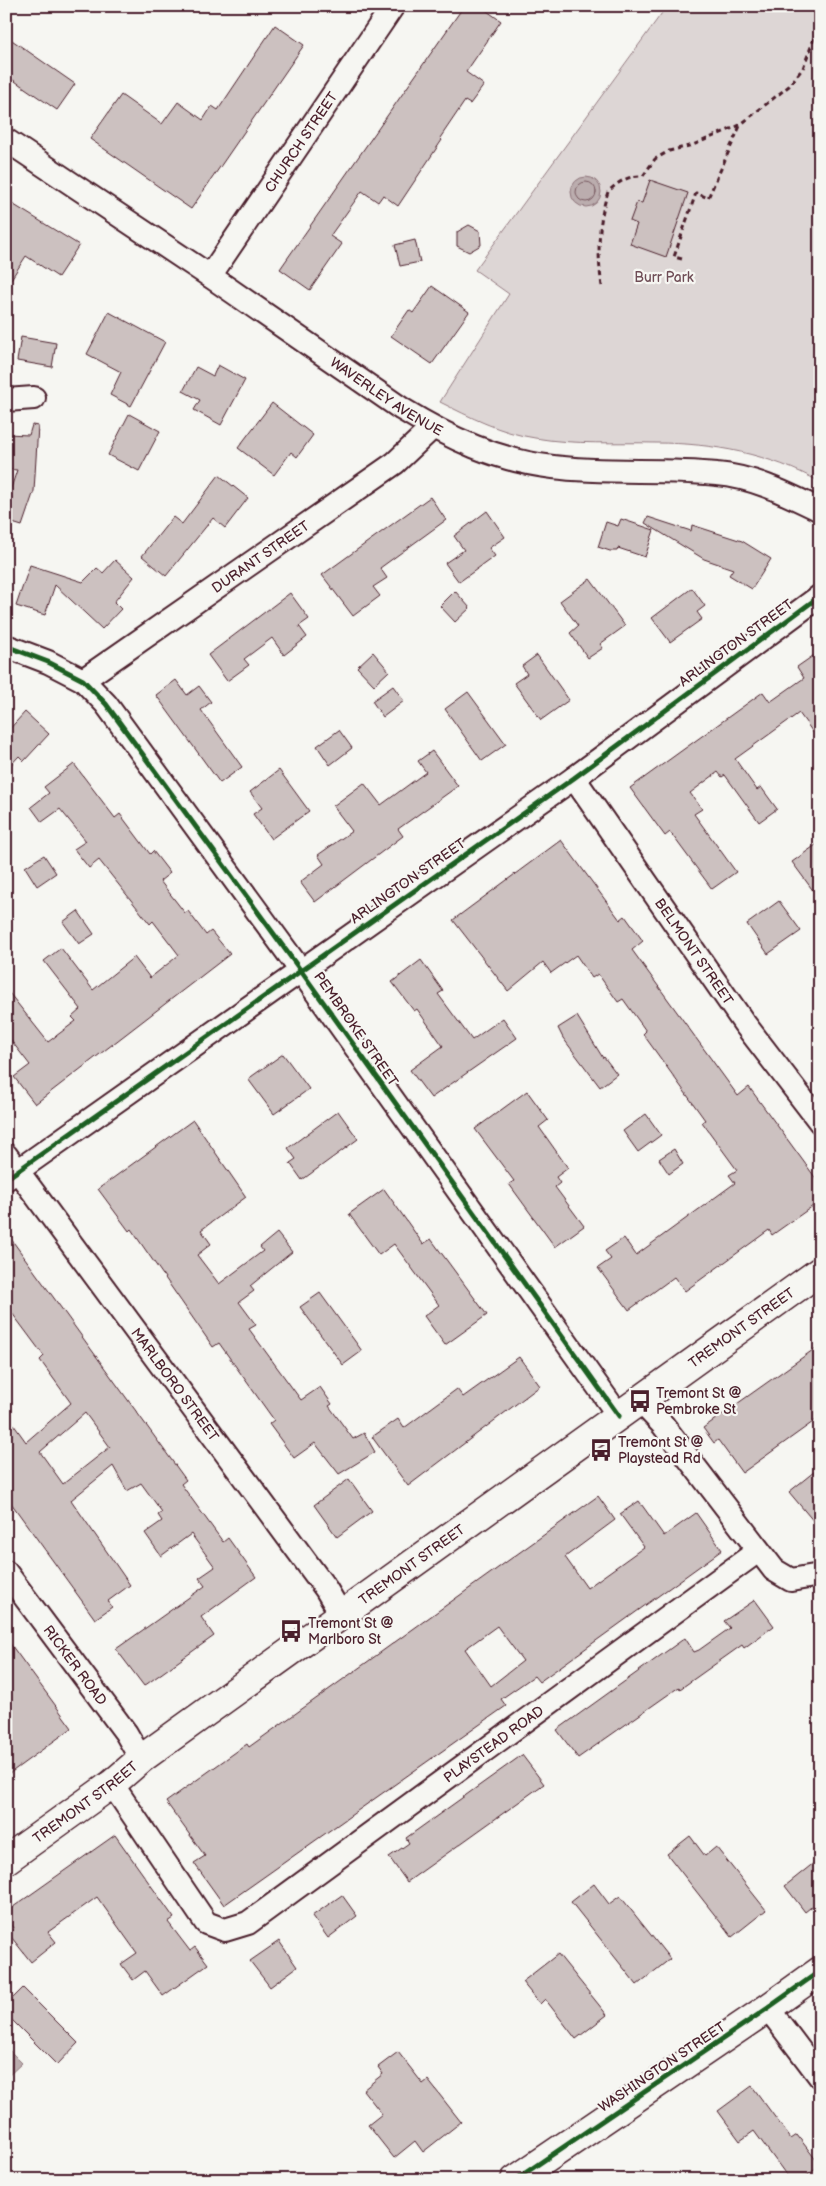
<svg xmlns="http://www.w3.org/2000/svg" width="826" height="2186" viewBox="0 0 826 2186" font-family="'Balsamiq Sans',sans-serif">
<rect width="100%" height="100%" fill="#f6f6f2"/>
<filter id="ink" filterUnits="userSpaceOnUse"><feTurbulence type="fractalNoise" baseFrequency=".02" numOctaves="2"/><feDisplacementMap in="SourceGraphic" scale="10" xChannelSelector="R" yChannelSelector="G"/><feConvolveMatrix kernelMatrix="1 2 1 2 8 2 1 2 1" color-interpolation-filters="sRGB"/></filter>
<g filter="url(#ink)">
<!-- green -->
<path fill="#ddd6d5" stroke="#947a80" d="M667,6H820V482C770,454 713,443 656,443C616,442 575,445 535,438C501,433 470,417 440,402L509,294L475,270Z"/>
<!-- water -->
<g fill="#bbadae" stroke="#8e747a">
<circle cx="586" cy="192" r="15"/>
<path d="M6,2047L22,2063L6,2078Z"/>
</g>
<g fill="none" stroke-linecap="round" stroke-linejoin="round">
<!-- shore -->
<circle stroke="#77585f" stroke-width="1" cx="586" cy="192" r="10"/>
</g>
<!-- building -->
<g fill="#ccc1c0" stroke="#4a1f2b" fill-rule="evenodd">
<path d="M464,6H480L501,21L466,72L484,85L470,104L465,101L440,138L442,140L398,206L383,195L378,202L362,191L330,236L342,244L310,290L280,269Z"/>
<path d="M275,25L304,45L191,209L90,139L121,95L162,124L178,102L203,120L212,106L218,110Z"/>
<path d="M6,36L75,84L57,110L6,75Z"/>
<path d="M650,180L688,193L666,257L630,244L637,224L630,221L637,202L642,203Z"/>
<path d="M6,200L79,245L58,277L26,256L6,287Z"/>
<path d="M469,225L480,231L481,245L469,252L457,246V232Z"/>
<path d="M415,240L420,262L400,266L395,245Z"/>
<path d="M432,286L469,312L432,364L391,336L409,310L413,313Z"/>
<path d="M109,312L165,342L131,406L110,395L121,372L87,354Z"/>
<path d="M21,337L56,343L52,367L17,361Z"/>
<path d="M218,365L245,380L221,425L194,410L200,400L183,391L196,367L213,376Z"/>
<path d="M272,403L313,435L297,457L291,452L274,475L238,448Z"/>
<path d="M129,414L160,431L139,471L108,455Z"/>
<path d="M32,425L38,426L34,491L22,526L6,521V503L17,470L6,469V434L29,435Z"/>
<path d="M219,475L248,498L225,528L213,518L166,576L142,556L173,517L182,524Z"/>
<path d="M430,497L446,520L380,568L387,578L373,587L380,596L353,616L322,575Z"/>
<path d="M487,511L505,537L489,548L495,556L459,582L445,563L464,550L454,536Z"/>
<path d="M648,517L691,531L692,525L742,541L771,559L752,589L729,575L733,569L704,559L645,523Z"/>
<path d="M621,519L654,530L645,557L618,548L617,551H610L598,547L606,522L618,526Z"/>
<path d="M115,560L134,577L114,602L121,609L102,629L55,585L45,615L16,606L30,565L83,582L97,568L103,573Z"/>
<path d="M590,579L625,626L600,644L603,648L588,658L570,633L578,626L560,601Z"/>
<path d="M692,588L705,606L697,612L702,619L670,642L652,618Z"/>
<path d="M455,591L470,608L455,622L440,606Z"/>
<path d="M290,593L309,619L299,626L307,637L284,655L272,638L244,659L249,665L227,681L208,655Z"/>
<path d="M820,651V742L799,713L735,759L757,790L761,787L777,809L759,822L725,775L722,777L718,772L690,793L702,809L694,814L736,872L712,889L670,832L665,836L630,788L763,692L770,702L804,678L797,667Z"/>
<path d="M373,652L389,671L374,685L357,667Z"/>
<path d="M537,655L569,700L541,720L514,683L527,674L522,666Z"/>
<path d="M176,680L187,695L199,686L211,702L201,710L242,767L220,783L156,695Z"/>
<path d="M393,686L404,701L383,717L372,701Z"/>
<path d="M468,692L506,744L482,761L445,709Z"/>
<path d="M25,712L49,734L24,761L19,756L6,770V733Z"/>
<path d="M339,730L352,748L330,765L317,746Z"/>
<path d="M432,751L458,786L398,829L403,836L315,902L300,882L324,864L318,855L352,831L333,806L364,783L381,805L426,772L418,761Z"/>
<path d="M74,764L115,818L120,814L150,854L153,851L170,873L160,881L185,913L188,911L206,935L211,931L230,954L35,1104L14,1077L30,1065L6,1034V989L48,1042L76,1021L72,1017L81,1009L44,961L61,948L93,990L134,957L150,978L179,955L153,921L150,924L99,860L89,868L74,849L86,841L60,809L42,822L31,807L49,793L44,787Z"/>
<path d="M279,770L309,811L271,839L253,814L262,808L250,792Z"/>
<path d="M561,840L620,920L625,916L643,941L632,950L738,1096L749,1087L820,1184V1201L772,1235L769,1230L685,1291L674,1277L629,1310L598,1268L611,1259L605,1251L624,1238L636,1255L735,1183L729,1175L737,1170L702,1122L705,1120L643,1034L646,1031L623,999L618,1002L598,974L592,978L576,955L551,973L543,962L508,991L453,920Z"/>
<path d="M820,842V900L792,862Z"/>
<path d="M44,855L56,873L37,886L25,867Z"/>
<path d="M779,901L801,931L768,954L747,924Z"/>
<path d="M78,911L94,934L79,944L63,922Z"/>
<path d="M421,960L443,991L438,994L472,1040L503,1018L517,1038L431,1098L410,1070L443,1046L417,1009L414,1011L392,982Z"/>
<path d="M577,1016L603,1058L604,1057L617,1074L600,1087L563,1038L558,1028Z"/>
<path d="M283,1054L309,1089L274,1114L248,1079Z"/>
<path d="M527,1091L548,1120L539,1127L568,1168L556,1177L560,1183L555,1187L584,1226L555,1247L509,1184L514,1181L475,1129Z"/>
<path d="M338,1111L358,1139L302,1180L290,1163L296,1159L288,1148Z"/>
<path d="M646,1114L661,1135L638,1152L623,1131Z"/>
<path d="M193,1120L246,1197L201,1230L211,1244L197,1255L219,1284L263,1251L260,1247L277,1233L292,1252L250,1286L254,1291L239,1302L256,1325L249,1329L301,1400L320,1387L332,1404L329,1406L353,1439L364,1433L375,1452L339,1474L315,1443L294,1458L269,1424L274,1420L219,1343L213,1347L131,1229L129,1231L98,1189Z"/>
<path d="M674,1149L683,1164L669,1174L659,1159Z"/>
<path d="M384,1189L423,1244L431,1239L487,1315L445,1345L424,1316L439,1305L394,1244L379,1255L349,1214Z"/>
<path d="M6,1232L186,1480L181,1484L223,1542L228,1538L256,1577L201,1617L214,1636L144,1686L116,1649L205,1586L199,1578L215,1567L191,1534L161,1556L145,1533L162,1521L158,1515L162,1512L141,1483L127,1491L113,1466L71,1500L130,1585L108,1601L112,1607L95,1619L6,1496V1414L26,1442L71,1403L40,1360L44,1356L6,1305ZM85,1413L110,1447L63,1484L40,1452Z"/>
<path d="M320,1293L362,1351L343,1365L300,1307Z"/>
<path d="M820,1345V1417L742,1473L718,1440L714,1443L703,1428Z"/>
<path d="M519,1357L540,1386L408,1486L372,1437L398,1419L404,1428L457,1389L463,1397Z"/>
<path d="M820,1467V1529L789,1492Z"/>
<path d="M349,1479L372,1511L337,1537L314,1505Z"/>
<path d="M598,1496L615,1520L565,1557L587,1588L644,1547L620,1514L639,1501L664,1536L696,1513L722,1550L539,1682L534,1676L501,1699L506,1706L224,1905L194,1863L205,1856L166,1802L247,1744L249,1747ZM497,1626L523,1661L491,1686L465,1649Z"/>
<path d="M755,1600L774,1626L744,1648L742,1645L680,1689L679,1687L578,1758L557,1730L685,1638L694,1652L699,1650L730,1628L724,1621Z"/>
<path d="M6,1638L72,1728L6,1776Z"/>
<path d="M522,1755L544,1784L407,1882L389,1857L409,1843L406,1838Z"/>
<path d="M115,1835L174,1918L168,1922L190,1951L195,1947L208,1964L163,1996L145,1971L133,1980L121,1964L137,1953L97,1897L48,1932L56,1942L31,1962L8,1933L14,1929L6,1919V1912Z"/>
<path d="M690,1836L705,1856L716,1847L766,1910L732,1937L667,1854Z"/>
<path d="M820,1858V1900L805,1912L785,1886Z"/>
<path d="M594,1884L609,1904L620,1896L670,1959L637,1985L571,1902Z"/>
<path d="M342,1895L357,1916L328,1938L312,1916Z"/>
<path d="M279,1941L297,1967L270,1987L250,1961Z"/>
<path d="M558,1954L607,2015L576,2039L545,1999L540,2004L522,1982Z"/>
<path d="M23,1988L78,2043L57,2065L6,2014V2005Z"/>
<path d="M398,2052L423,2084L428,2080L461,2122L423,2152L415,2141L394,2158L368,2125L382,2114L363,2090L383,2074L378,2067Z"/>
<path d="M752,2086L791,2139L797,2135L820,2165L802,2180H790L754,2131L740,2141L718,2111Z"/>
</g>
<g fill="none" stroke-linecap="round" stroke-linejoin="round">
<defs>
<g id="minor">
<path id="s1" d="M6,140L210,276L402,409C449,438 498,461 553,467C607,474 663,468 717,474C754,477 787,494 820,510"/>
<path id="s2" d="M210,276L393,6"/>
<path d="M6,400L34,398"/>
<path d="M6,646L48,662L83,680L106,704L301,971L619,1416"/>
<path id="s3" d="M83,680L395,463L432,428"/>
<path id="s4" d="M574,778L744,1023L820,1122"/>
<path id="s5" d="M6,1155L326,1589L342,1616"/>
<path d="M6,1179L574,778L820,596"/>
<path d="M640,1401L663,1425L774,1570L791,1580L820,1575"/>
<path id="s6" d="M6,1572L126,1733L141,1759"/>
<path id="s7" d="M112,1784L206,1923L225,1930L248,1923L758,1551"/>
<path d="M768,2008L820,2077"/>
</g>
<g id="major">
<path id="s8" d="M6,1860L112,1784L141,1759L820,1271"/>
<path d="M515,2180L768,2008L820,1971"/>
</g>
</defs>
<!-- minor casing -->
<use href="#minor" stroke="#4a1f2b" stroke-width="26"/>
<!-- major casing -->
<use href="#major" stroke="#4a1f2b" stroke-width="31"/>
<!-- path -->
<g stroke="#4a1f2b" stroke-width="3" stroke-dasharray="5 4" stroke-linecap="butt">
<path d="M682,259L674,257L696,193L708,198L740,126"/>
<path d="M602,286C597,255 598,221 608,192C617,182 630,175 643,176L655,159L669,151L693,145L740,125L789,86L803,68L820,23"/>
</g>
<!-- minor -->
<use href="#minor" stroke="#f6f6f2" stroke-width="22"/>
<!-- major -->
<use href="#major" stroke="#f6f6f2" stroke-width="28"/>
<defs>
<g id="cycleway">
<path d="M6,646L48,662L83,680L106,704L301,971L619,1416"/>
<path d="M6,1179L574,778L820,596"/>
<path d="M515,2180L768,2008L820,1971"/>
</g>
</defs>
<!-- cycleway casing -->
<use href="#cycleway" stroke="#f6f6f2" stroke-width="8"/>
<!-- cycleway -->
<use href="#cycleway" stroke="#1b5e20" stroke-width="5"/>
</g>
</g>
<!-- icons -->
<defs>
<symbol id="bus-bare" viewBox="-9 -9 18 18"><path d="M-5-6H5V4H4V6H2V4H-2V6H-4V4H-5ZM-3.5-4V0h7V-4ZM-3.5 1.2v1.5H-2V1.2ZM2 1.2v1.5H3.5V1.2Z" fill="#4a1f2b" stroke="#f6f6f2" stroke-width="2.5" paint-order="stroke"/></symbol>
</defs>
<g fill-rule="evenodd">
<use href="#bus-bare" x="624" y="1385" width="32" height="32"/>
<use href="#bus-bare" x="585" y="1434" width="32" height="32"/>
<use href="#bus-bare" x="275" y="1615" width="32" height="32"/>
</g>
<g text-anchor="middle" dominant-baseline="central" stroke-width="4.5" stroke-linejoin="round" paint-order="stroke">
<!-- street labels -->
<g font-size="14" fill="#4a1f2b" stroke="#f6f6f2">
<text stroke="none"><textPath href="#s2" startOffset="162">CHURCH STREET</textPath></text>
<text stroke="none"><textPath href="#s1" startOffset="459">WAVERLEY AVENUE</textPath></text>
<text stroke="none"><textPath href="#s3" startOffset="216">DURANT STREET</textPath></text>
<text transform="translate(736 643) rotate(-36)">ARLINGTON STREET</text>
<text transform="translate(408 881) rotate(-35)">ARLINGTON STREET</text>
<text stroke="none"><textPath href="#s4" startOffset="211">BELMONT STREET</textPath></text>
<text transform="translate(356 1029) rotate(55)">PEMBROKE STREET</text>
<text stroke="none"><textPath href="#s8" startOffset="908">TREMONT STREET</textPath></text>
<text stroke="none"><textPath href="#s5" startOffset="285">MARLBORO STREET</textPath></text>
<text stroke="none"><textPath href="#s8" startOffset="502">TREMONT STREET</textPath></text>
<text stroke="none"><textPath href="#s6" startOffset="116">RICKER ROAD</textPath></text>
<text stroke="none"><textPath href="#s7" startOffset="516">PLAYSTEAD ROAD</textPath></text>
<text stroke="none"><textPath href="#s8" startOffset="98">TREMONT STREET</textPath></text>
<text transform="translate(662 2067) rotate(-34)">WASHINGTON STREET</text>
</g>
<!-- park labels -->
<g font-size="14" fill="#6f4d56" stroke="#f6f6f2">
<text x="664" y="277">Burr Park</text>
</g>
<!-- poi labels -->
<g font-size="14" fill="#4a1f2b" stroke="#f6f6f2" text-anchor="start">
<text x="656" y="1393">Tremont St @<tspan x="656" dy="16">Pembroke St</tspan></text>
<text x="618" y="1442">Tremont St @<tspan x="618" dy="16">Playstead Rd</tspan></text>
<text x="308" y="1623">Tremont St @<tspan x="308" dy="16">Marlboro St</tspan></text>
</g>
</g>
<!-- margin -->
<rect width="826" height="2186" fill="none" stroke="#f6f6f2" stroke-width="25"/>
<rect x="12" y="12" width="801" height="2161" fill="none" stroke="#4a1f2b" stroke-width="2" filter="url(#ink)"/>
</svg>
